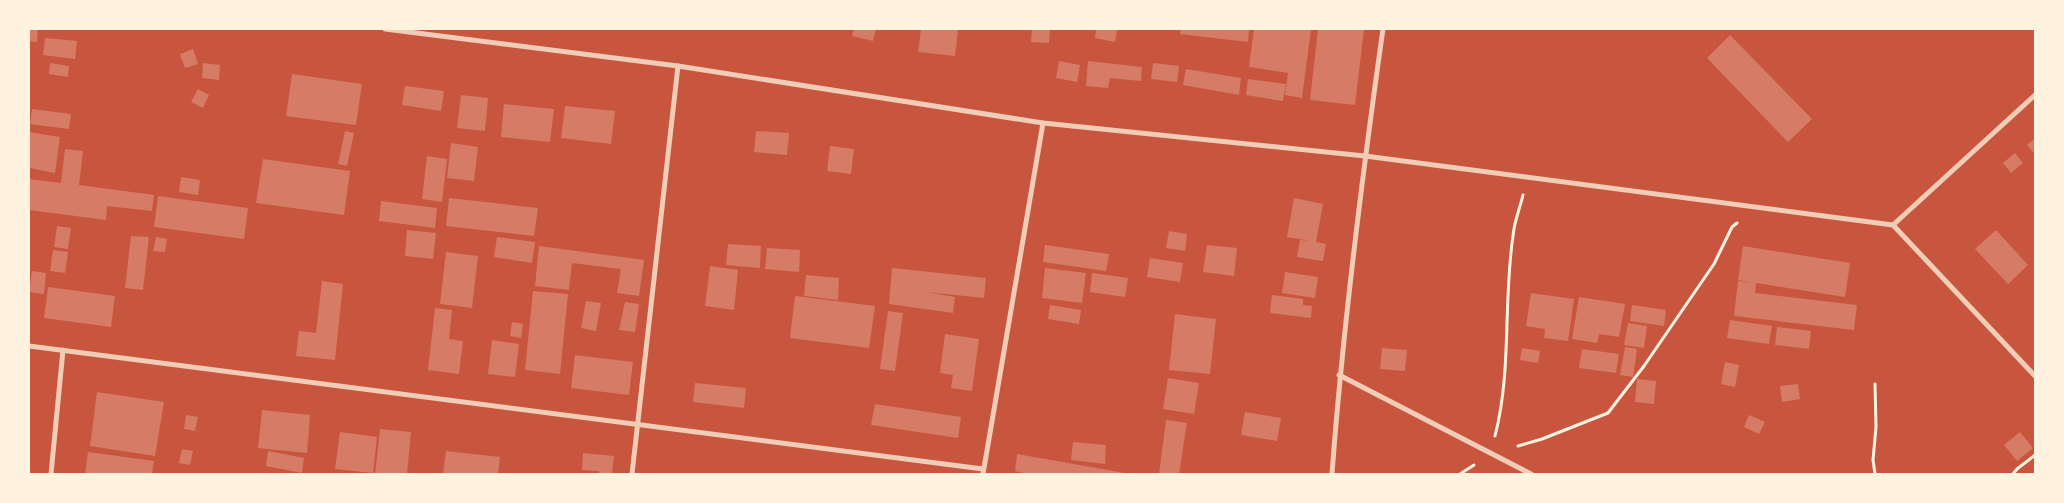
<svg xmlns="http://www.w3.org/2000/svg" width="2064" height="503" viewBox="0 0 2064 503" font-family="'Nunito Sans',sans-serif">
<rect width="100%" height="100%" fill="#c8553d"/>
<!-- building -->
<g fill="#d67c66">
<path d="M29,29H38L37,42L29,41Z"/>
<path d="M854,29H876L873,41L852,36Z"/>
<path d="M921,29H958L955,56L918,52Z"/>
<path d="M1032,29H1050L1049,43L1031,42Z"/>
<path d="M1096,29H1117L1115,42L1095,38Z"/>
<path d="M1181,29H1249L1248,42L1180,34Z"/>
<path d="M1254,29H1311L1302,98L1285,95L1288,73L1249,67Z"/>
<path d="M1318,29H1364L1355,105L1310,100Z"/>
<path d="M1730,35L1812,119L1788,142L1707,58Z"/>
<path d="M45,38L77,41L75,59L43,55Z"/>
<path d="M193,49L198,64L185,68L180,54Z"/>
<path d="M1059,61L1080,65L1077,82L1056,78Z"/>
<path d="M1088,61L1142,67L1141,81L1110,78L1108,88L1086,86Z"/>
<path d="M50,63L69,66L68,77L49,74Z"/>
<path d="M203,63L220,65L219,80L202,78Z"/>
<path d="M1153,63L1179,66L1177,82L1151,79Z"/>
<path d="M1186,69L1241,78L1239,95L1183,85Z"/>
<path d="M292,74L362,84L356,125L286,116Z"/>
<path d="M1248,79L1286,84L1283,101L1246,95Z"/>
<path d="M405,86L444,91L441,111L402,105Z"/>
<path d="M198,89L209,95L203,108L191,102Z"/>
<path d="M461,95L488,98L485,131L457,128Z"/>
<path d="M504,104L554,109L550,142L501,137Z"/>
<path d="M565,106L615,111L611,144L561,138Z"/>
<path d="M32,109L71,114L69,129L30,124Z"/>
<path d="M345,131L354,133L347,166L338,164Z"/>
<path d="M756,131L789,133L787,155L754,152Z"/>
<path d="M29,132L60,137L55,173L29,168Z"/>
<path d="M2035,138V154L2027,145Z"/>
<path d="M451,143L478,147L474,181L447,178Z"/>
<path d="M830,146L854,149L851,174L827,171Z"/>
<path d="M65,149L83,151L79,185L154,195L152,211L107,206L106,220L29,210V179L61,183Z"/>
<path d="M2015,153L2023,163L2011,173L2003,163Z"/>
<path d="M427,156L447,159L442,202L422,199Z"/>
<path d="M263,159L350,171L344,215L256,203Z"/>
<path d="M181,177L200,180L198,195L179,192Z"/>
<path d="M158,196L248,208L244,239L154,227Z"/>
<path d="M449,198L538,208L534,236L446,226Z"/>
<path d="M1294,198L1323,204L1316,242L1326,244L1323,261L1297,257L1300,240L1311,241L1287,237Z"/>
<path d="M381,201L437,208L435,228L379,221Z"/>
<path d="M57,226L71,228L68,249L54,247Z"/>
<path d="M407,230L436,233L433,259L405,256Z"/>
<path d="M1996,230L2028,265L2008,284L1975,249Z"/>
<path d="M1169,231L1187,234L1185,251L1166,248Z"/>
<path d="M131,236L149,237L143,290L125,288Z"/>
<path d="M156,237L167,239L165,252L153,251Z"/>
<path d="M497,237L535,242L532,263L494,257Z"/>
<path d="M728,244L761,246L760,268L726,265Z"/>
<path d="M1045,245L1109,254L1106,271L1043,262Z"/>
<path d="M1207,245L1237,248L1234,276L1203,272Z"/>
<path d="M539,246L644,260L639,296L617,293L621,269L572,263L569,290L535,286Z"/>
<path d="M1743,246L1850,263L1845,297L1756,283L1755,293L1857,305L1854,330L1734,316L1738,281L1754,283L1738,280Z"/>
<path d="M767,248L800,250L799,272L765,269Z"/>
<path d="M53,250L68,252L65,273L50,271Z"/>
<path d="M446,252L478,256L472,308L440,304Z"/>
<path d="M1150,258L1183,263L1180,282L1147,277Z"/>
<path d="M710,266L738,270L734,310L705,306Z"/>
<path d="M892,268L986,278L984,298L926,292L955,297L953,313L889,304Z"/>
<path d="M1045,268L1086,273L1082,303L1042,298Z"/>
<path d="M32,271L46,273L44,294L29,292Z"/>
<path d="M1285,272L1318,277L1315,298L1282,293Z"/>
<path d="M1092,273L1128,278L1125,297L1090,292Z"/>
<path d="M806,275L839,278L838,300L804,296Z"/>
<path d="M322,281L343,284L335,360L296,356L299,331L316,333Z"/>
<path d="M48,287L115,296L111,327L44,318Z"/>
<path d="M533,291L568,294L560,374L525,370Z"/>
<path d="M1531,293L1574,299L1568,341L1544,338L1545,329L1526,326Z"/>
<path d="M1272,295L1303,299V305L1312,306L1311,318L1270,313Z"/>
<path d="M795,296L875,306L869,348L790,338Z"/>
<path d="M1579,297L1625,304L1619,337L1599,334L1597,343L1572,339Z"/>
<path d="M586,301L601,303L596,331L581,328Z"/>
<path d="M625,302L639,304L635,332L619,330Z"/>
<path d="M1050,305L1081,310L1079,324L1048,319Z"/>
<path d="M1632,305L1666,310L1664,326L1630,321Z"/>
<path d="M435,308L452,310L449,339L463,341L459,374L428,370Z"/>
<path d="M888,311L903,313L895,371L880,369Z"/>
<path d="M1175,314L1216,319L1210,374L1169,370Z"/>
<path d="M1730,320L1772,326L1769,344L1727,338Z"/>
<path d="M512,322L523,324L521,338L510,336Z"/>
<path d="M1628,323L1647,326L1644,348L1624,345Z"/>
<path d="M1777,327L1811,331L1809,349L1775,345Z"/>
<path d="M945,334L979,339L972,391L951,388L953,375L940,373Z"/>
<path d="M492,340L519,344L515,377L488,374Z"/>
<path d="M1625,347L1637,349L1633,377L1620,375Z"/>
<path d="M1382,348L1407,350L1405,371L1380,369Z"/>
<path d="M1522,348L1540,351L1538,363L1520,360Z"/>
<path d="M1582,349L1619,354L1616,373L1579,368Z"/>
<path d="M575,355L633,362L629,395L571,388Z"/>
<path d="M1725,362L1739,365L1735,387L1721,384Z"/>
<path d="M1168,378L1199,383L1194,414L1163,409Z"/>
<path d="M1637,379L1656,381L1654,404L1635,402Z"/>
<path d="M695,383L746,388L744,408L693,402Z"/>
<path d="M1798,384L1800,399L1782,402L1780,386Z"/>
<path d="M97,392L164,402L155,456L90,446Z"/>
<path d="M875,404L961,417L958,438L871,425Z"/>
<path d="M262,410L310,415L307,453L258,448Z"/>
<path d="M1245,412L1281,418L1277,441L1241,435Z"/>
<path d="M186,415L198,417L195,431L184,429Z"/>
<path d="M1749,415L1765,422L1759,434L1744,427Z"/>
<path d="M1166,420L1187,423L1179,474H1159Z"/>
<path d="M380,429L411,432L407,474H375Z"/>
<path d="M340,432L377,437L373,473L335,469Z"/>
<path d="M2020,432L2033,448L2017,461L2004,445Z"/>
<path d="M1073,442L1106,445L1105,464L1071,460Z"/>
<path d="M182,449L193,451L190,465L179,463Z"/>
<path d="M268,451L304,458L302,473L266,466Z"/>
<path d="M446,451L500,457L498,474H443Z"/>
<path d="M88,452L154,461L152,474H85Z"/>
<path d="M583,453L614,456L612,474H599V471L582,470Z"/>
<path d="M1017,454L1125,473V474H1027L1015,471Z"/>
</g>
<g fill="none" stroke-linecap="round" stroke-linejoin="round">
<!-- path -->
<g stroke="#fff3e0" stroke-width="3">
<path d="M1875,384L1876,427L1873,460L1875,474"/>
<path d="M1495,436C1512,370 1503,302 1513,236C1514,222 1520,208 1523,195"/>
<path d="M1518,446L1542,439L1608,413L1644,366L1714,264L1732,227L1737,223"/>
<path d="M1460,474L1474,465"/>
<path d="M2013,474L2017,469L2035,455"/>
</g>
<!-- minor -->
<g stroke="#f1ccb7" stroke-width="5">
<path d="M385,29L678,66L1043,123L1365,156L1893,225L2035,376"/>
<path d="M1893,225L2035,95"/>
<path d="M29,346L983,469"/>
<path d="M1339,375L1531,474"/>
<path d="M51,474L63,350"/>
<path d="M632,474L678,66"/>
<path d="M983,474L1043,123"/>
<path d="M1332,474C1343,325 1362,177 1383,29"/>
</g>
</g>
<!-- border -->
<rect width="2064" height="503" fill="none" stroke="#fff3e0" stroke-width="60"/>
</svg>
